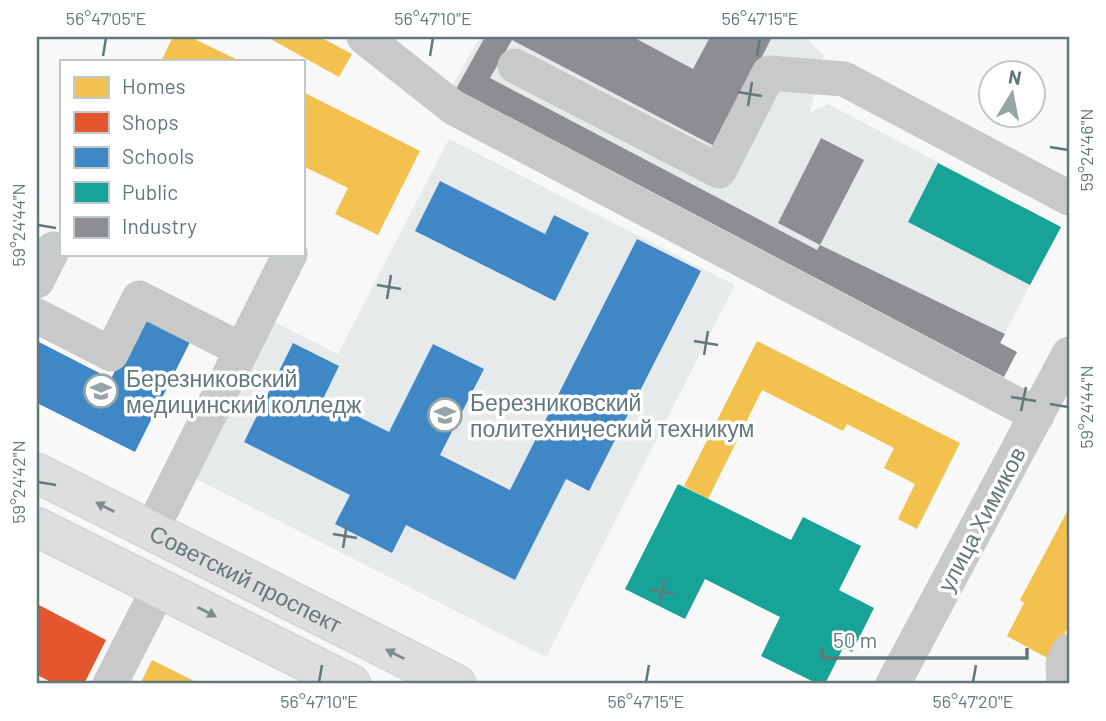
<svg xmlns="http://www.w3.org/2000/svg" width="1106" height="721" viewBox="0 0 1106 721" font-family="Barlow,sans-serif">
<rect width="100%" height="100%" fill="#f8f8f8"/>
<!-- built -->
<g fill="#e7eaea">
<path d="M480,37H805L824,55L810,112L828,104L1061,227L1000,342L1017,352L992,399L439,108Z"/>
<path d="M449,139L735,285L546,657L189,475L269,319L338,354Z"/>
</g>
<!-- homes -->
<g fill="#f2c14e">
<path d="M173,37H190L240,61H161Z"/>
<path d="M267,37H320L352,54L339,77Z"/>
<path d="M303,92L420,151L378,235L335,214L348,188L303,166Z"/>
<path d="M757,341L960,443L917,529L898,519L915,484L884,468L894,448L847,424L843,431L762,390L708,499L684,486Z"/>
<path d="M1069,508V625L1051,660L1007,636L1024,603L1020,600Z"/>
<path d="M152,660L200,684H140Z"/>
</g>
<!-- shops -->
<path fill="#e4572e" d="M37,604L106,640L84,684H55L37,675Z"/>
<!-- schools -->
<g fill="#3f88c5">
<path d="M440,181L545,234L554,215L589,233L555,301L415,231Z"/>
<path d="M637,239L701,271L589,491L566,479L515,580L406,525L392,553L335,524L350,495L244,442L293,343L339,366L323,399L389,432L433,344L484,369L440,455L510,490Z"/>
<path d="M136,313L191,340L135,452L37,403V341L111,379L127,346Z"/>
</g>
<!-- public -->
<g fill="#17a398">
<path d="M938,163L1061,227L1030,285L908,222Z"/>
<path d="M678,484L791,540L803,517L861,546L839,590L874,608L852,652L843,648L825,684H818L761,656L780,617L705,579L685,619L625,589Z"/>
</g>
<!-- industry -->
<g fill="#8d8d92">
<path d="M485,37H633L693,69L710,37H772L716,147L512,40L490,78L817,250L820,245L1005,334L1000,343L1017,352L1004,377L456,89Z"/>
<path d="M821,138L864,160L820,245L778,223Z"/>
</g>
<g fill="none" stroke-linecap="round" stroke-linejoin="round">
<defs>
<g id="major">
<path id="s1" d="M37,473L456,684"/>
<path d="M37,527L351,684"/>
</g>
</defs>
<!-- major casing -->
<use href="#major" stroke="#d3d5d5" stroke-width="41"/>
<!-- minor -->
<g stroke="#c8caca" stroke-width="35">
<path d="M364,37L454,108L1037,415"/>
<path d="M515,66L719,171L769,73L844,79L1069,198"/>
<path d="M37,281L53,249"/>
<path d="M37,316L111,354L139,298L242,350"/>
<path d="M151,531L290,254"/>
<path d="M110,684L159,588"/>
<path d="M893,684L1069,354"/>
<path d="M1064,684L1063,663L1069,651"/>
</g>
<!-- major -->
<use href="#major" stroke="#dedede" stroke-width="38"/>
</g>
<!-- one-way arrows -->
<defs><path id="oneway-solid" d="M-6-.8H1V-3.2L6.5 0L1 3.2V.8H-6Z" transform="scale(1.75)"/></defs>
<g fill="#7b8c8e">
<use href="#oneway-solid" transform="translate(105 507) rotate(-153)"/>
<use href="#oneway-solid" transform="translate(207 612) rotate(27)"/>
<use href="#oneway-solid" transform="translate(395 654) rotate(-153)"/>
</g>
<!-- ticks -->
<path fill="none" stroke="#62787a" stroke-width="2.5" d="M103,56L106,38M430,56L433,38M757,56L760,38M738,92L762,96M748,106L752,82M1050,147L1068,150M38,225L56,228M377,285L401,289M387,299L391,275M694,341L718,345M704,355L708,331M1011,397L1036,401M1050,404L1068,407M1021,411L1026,387M38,482L56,485M333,534L357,538M343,548L347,524M650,590L674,594M660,604L664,580M319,682L322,665M646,682L649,665M973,682L976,665"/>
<!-- icons -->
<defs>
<symbol id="university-ring" viewBox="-11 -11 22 22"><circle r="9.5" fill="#fff" stroke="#96a5a6" stroke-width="1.5"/><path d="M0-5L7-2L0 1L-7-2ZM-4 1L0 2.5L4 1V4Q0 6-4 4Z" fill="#96a5a6"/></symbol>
</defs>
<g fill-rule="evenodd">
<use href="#university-ring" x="82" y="372" width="38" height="38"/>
<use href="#university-ring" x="426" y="396" width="38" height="38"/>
</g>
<g text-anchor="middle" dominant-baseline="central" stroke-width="7" stroke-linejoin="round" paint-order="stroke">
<!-- poi labels -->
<g font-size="23" fill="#62787a" stroke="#fff" text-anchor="start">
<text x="126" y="378">Березниковский<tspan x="126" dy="26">медицинский колледж</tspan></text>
<text x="470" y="402">Березниковский<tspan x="470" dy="26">политехнический техникум</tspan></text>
</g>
<!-- street labels -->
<g font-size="23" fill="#62787a" stroke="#fff">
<text transform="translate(981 519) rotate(-62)">улица Химиков</text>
<text stroke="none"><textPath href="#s1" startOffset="234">Советский проспект</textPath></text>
</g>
</g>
<!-- border -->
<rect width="1106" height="721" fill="none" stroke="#ffffff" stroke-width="77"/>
<!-- legend -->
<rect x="60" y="60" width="245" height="196" fill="#ffffff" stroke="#c0c9ca" stroke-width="2"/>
<rect x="74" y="77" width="35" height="21" fill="#f2c14e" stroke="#c0c9ca" stroke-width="2"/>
<text x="122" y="94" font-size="21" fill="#62787a">Homes</text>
<rect x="74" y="112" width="35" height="21" fill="#e4572e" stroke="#c0c9ca" stroke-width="2"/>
<text x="122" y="130" font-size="21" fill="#62787a">Shops</text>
<rect x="74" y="147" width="35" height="21" fill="#3f88c5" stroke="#c0c9ca" stroke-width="2"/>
<text x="122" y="164" font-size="21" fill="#62787a">Schools</text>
<rect x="74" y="182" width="35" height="21" fill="#17a398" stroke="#c0c9ca" stroke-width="2"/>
<text x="122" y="200" font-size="21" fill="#62787a">Public</text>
<rect x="74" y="217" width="35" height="21" fill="#8d8d92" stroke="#c0c9ca" stroke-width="2"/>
<text x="122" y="234" font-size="21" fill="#62787a">Industry</text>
<!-- north arrow -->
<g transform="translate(1012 94) rotate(10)"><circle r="33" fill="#ffffff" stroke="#c0c9ca" stroke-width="2"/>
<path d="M0-5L12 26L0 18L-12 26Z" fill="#96a5a6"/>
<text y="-10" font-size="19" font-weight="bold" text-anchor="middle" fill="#62787a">N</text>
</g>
<!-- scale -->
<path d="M822 648v10h205v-10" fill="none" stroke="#62787a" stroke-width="3.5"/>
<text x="833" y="648" font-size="21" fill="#62787a" stroke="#ffffff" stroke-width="5" paint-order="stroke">50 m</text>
<rect x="38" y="38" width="1030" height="644" fill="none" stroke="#62787a" stroke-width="2.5"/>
<g font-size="18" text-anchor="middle" fill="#62787a">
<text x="106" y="25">56°47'05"E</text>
<text x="433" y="25">56°47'10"E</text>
<text x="760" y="25">56°47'15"E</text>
<text transform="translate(1087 150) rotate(-90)" y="6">59°24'46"N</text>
<text transform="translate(19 225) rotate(-90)" y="6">59°24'44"N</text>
<text transform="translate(1087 407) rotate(-90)" y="6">59°24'44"N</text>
<text transform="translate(19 482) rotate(-90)" y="6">59°24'42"N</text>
<text x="319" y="708">56°47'10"E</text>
<text x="646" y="708">56°47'15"E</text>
<text x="973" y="708">56°47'20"E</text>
</g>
</svg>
